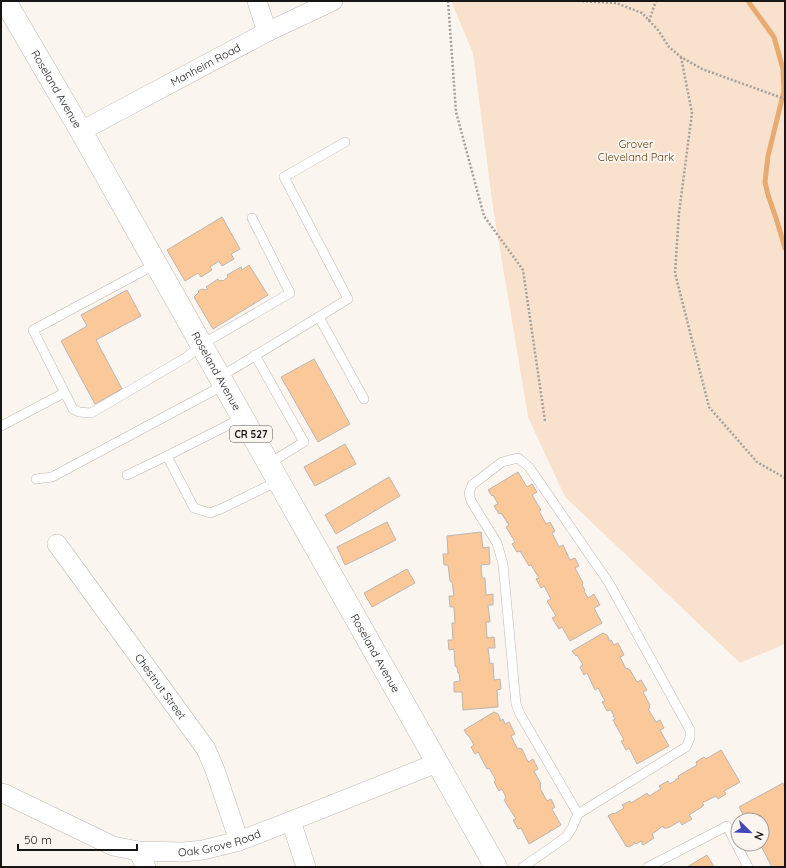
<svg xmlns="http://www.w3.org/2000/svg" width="786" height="868" viewBox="0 0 786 868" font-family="Quicksand,sans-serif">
<rect width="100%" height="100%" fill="#fbf5f0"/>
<!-- green -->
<path fill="#f9e2cd" d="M451,1H785V644L740,663L565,497L528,417L493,208L473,53Z"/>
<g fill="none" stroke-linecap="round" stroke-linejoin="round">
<!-- stream -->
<path stroke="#e7aa70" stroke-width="5" d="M748,1L774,37L783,69L784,91L768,156L765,182L768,195L776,218L785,248"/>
</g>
<!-- building -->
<g fill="#fac899" stroke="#bcb6b1">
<path d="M222,217L240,249L231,254L234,259L222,266L219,261L210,267L212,270L201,277L198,273L185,281L167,250Z"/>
<path d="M249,265L268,295L213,329L194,297L199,292L198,291L202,289L205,290L208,289L206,287L218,279L219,281L222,280L223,281L228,277L227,275L241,267L242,270Z"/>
<path d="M127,290L141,316L96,340L122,389L95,404L61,341L87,326L81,315Z"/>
<path d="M314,359L350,424L318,442L281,377Z"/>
<path d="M345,444L356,464L315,486L304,467Z"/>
<path d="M518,472L527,487L532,484L537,492L532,495L541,510L539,511L546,524L550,522L555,531L552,533L559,547L563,545L570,560L575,558L579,566L575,568L583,583L582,585L585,590L584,591L588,598L594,594L600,605L594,608L602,623L570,641L562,627L559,629L552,618L556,616L547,601L551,599L544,586L541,588L536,579L539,578L531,565L529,566L520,551L517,552L512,544L515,542L506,527L509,525L501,513L499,514L494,506L498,504L493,495L492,496L488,490Z"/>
<path d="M389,477L400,496L336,534L325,515Z"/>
<path d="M387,522L396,540L345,565L337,547Z"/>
<path d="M481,532L483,548L489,547L490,564L481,565L482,578H485L486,595L493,594V605H488L490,622H486L487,638L494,637L495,648H488L490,664L493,663L494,680L500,679L501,689L497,690L498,707L463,710L462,692H454V682L460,681L459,673H458L457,667L455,666L454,649L449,650L448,640H453L452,623H455L454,607H450L449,596H454L452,582L450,581L448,565H444L443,554H448L447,536Z"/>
<path d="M407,569L415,583L372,607L364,593Z"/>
<path d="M603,633L607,635L609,639V641L611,640L614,645L618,643L624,655L620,657L626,669L627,668L630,670L637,682L641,680L647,690L643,692L650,705L649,706L650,708L648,709L656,722L660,720L664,728L660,730L669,746L637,764L629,748L626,750L621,741L624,740L613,720L615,719L613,716H614L611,710L607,711L602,702L605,701L598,688L595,690L587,673L584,675L580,667L583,665L577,655L576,656L572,651Z"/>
<path d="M494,712L498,714L500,718V721L503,719L505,724L509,722L515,734L511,736L517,748H518L522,749L528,762L533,759L538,769L534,771L541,784L540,785L541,787L540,788L547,801L551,799L555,807L552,809L561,825L529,844L521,828L518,829L513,820L516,819L504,800L506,798L505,795L502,789L499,791L494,782L496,780L489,768L487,769L478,752L475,754L471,747L474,745L468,735H467L464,730Z"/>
<path d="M721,750L740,782L724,791L726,794L718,799L716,796L702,803L704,805L702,806V807L689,815L692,819L682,825L680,821L668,828H664L663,826L652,834L654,838L643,845L641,841L636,844L634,842V844L629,847L626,846L608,816L613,813L614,814L624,808L622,805L630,801L631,803L647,793L649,796L661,789L659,786L668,781L670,784L676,780V779L679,778L678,776L697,765L696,762L704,757L706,759Z"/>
<path d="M783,783L785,788V867H772L760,844H762V820H746L739,807Z"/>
<path d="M707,855L714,867H687Z"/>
</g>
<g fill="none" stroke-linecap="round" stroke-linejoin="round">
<defs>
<g id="service">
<path d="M156,264L33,330L73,409L79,412L91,413L187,357L201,345L290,293L252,218"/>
<path d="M319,317L364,399"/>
<path d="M255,355L304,442L268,464"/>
<path d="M220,377L348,299L284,177L345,142"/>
<path d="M242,418L167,456L194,508L210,513L223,508L278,481"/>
<path d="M1,426L64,393"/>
<path d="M518,458L529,467L609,583L690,730V738L686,747L578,814L520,714L516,704L503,564L497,543L471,501L469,493L472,485L502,462Z"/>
<path d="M127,475L167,456"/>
<path d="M36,479L52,477L224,385"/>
<path d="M523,867L566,837L572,828L578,814"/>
<path d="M648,867L727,826L748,867"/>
</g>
<g id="minor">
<path d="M257,1L267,32"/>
<path id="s1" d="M81,131L267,32L333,1"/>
<path id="s2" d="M57,544L206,749L215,770L239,841"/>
<path id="s3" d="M1,793L5,794L113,846L138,851L183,852L203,850L239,841L291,821L437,763"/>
<path d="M291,821L306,867"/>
<path d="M138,851L146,867"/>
</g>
<g id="primary">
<path id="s4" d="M5,1L81,131L496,867"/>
</g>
</defs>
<!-- service casing -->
<use href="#service" stroke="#beb9b4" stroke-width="10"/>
<!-- minor casing -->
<use href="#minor" stroke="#beb9b4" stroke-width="20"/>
<!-- primary casing -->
<use href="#primary" stroke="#beb9b4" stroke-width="23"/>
<!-- path -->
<g stroke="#a39f9b" stroke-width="2.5" stroke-dasharray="2 2" stroke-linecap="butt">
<path d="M448,1L456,112L484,216L523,270L545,421"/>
<path d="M578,1L616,3L642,13L658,30L669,47L681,57L702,69L785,99"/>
<path d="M649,21L656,1"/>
<path d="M681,57L692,113L679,213L675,273L709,407L757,462L785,478"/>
</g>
<!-- service -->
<use href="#service" stroke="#fff" stroke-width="9"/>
<!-- minor -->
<use href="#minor" stroke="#fff" stroke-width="19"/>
<!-- primary -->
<use href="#primary" stroke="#fff" stroke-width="22"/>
</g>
<g text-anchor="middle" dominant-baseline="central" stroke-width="4" stroke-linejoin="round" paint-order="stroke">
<!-- shield labels -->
<rect fill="#fbf5f0" stroke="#5c5957" stroke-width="1" x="230" y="426" width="42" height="16" rx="3"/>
<g font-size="10" font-weight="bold" fill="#181615">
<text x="251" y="434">CR 527</text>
</g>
<!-- street labels -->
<g font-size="11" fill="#181615" stroke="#fbf5f0">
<text stroke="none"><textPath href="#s1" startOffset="141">Manheim Road</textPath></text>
<text stroke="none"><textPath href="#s4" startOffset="102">Roseland Avenue</textPath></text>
<text stroke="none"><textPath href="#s4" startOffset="426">Roseland Avenue</textPath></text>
<text stroke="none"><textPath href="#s4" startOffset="750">Roseland Avenue</textPath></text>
<text stroke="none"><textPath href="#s2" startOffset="176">Chestnut Street</textPath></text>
<text stroke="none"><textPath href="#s3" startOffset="232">Oak Grove Road</textPath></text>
</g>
<!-- park labels -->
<g font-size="11" fill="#663e10" stroke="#fbf5f0">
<text x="636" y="144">Grover<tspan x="636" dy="13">Cleveland Park</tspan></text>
</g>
</g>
<!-- border -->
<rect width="786" height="868" fill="none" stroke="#181615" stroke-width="4"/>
<!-- north arrow -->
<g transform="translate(750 832) rotate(113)"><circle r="19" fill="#fbf5f0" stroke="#a09c98"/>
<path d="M0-3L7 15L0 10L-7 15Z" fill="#4048bc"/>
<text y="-6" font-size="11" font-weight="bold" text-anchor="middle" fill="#181615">N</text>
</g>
<!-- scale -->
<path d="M18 844v6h119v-6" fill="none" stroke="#181615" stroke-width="2"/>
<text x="24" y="844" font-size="12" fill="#181615" stroke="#fbf5f0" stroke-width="3" paint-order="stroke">50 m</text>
</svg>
